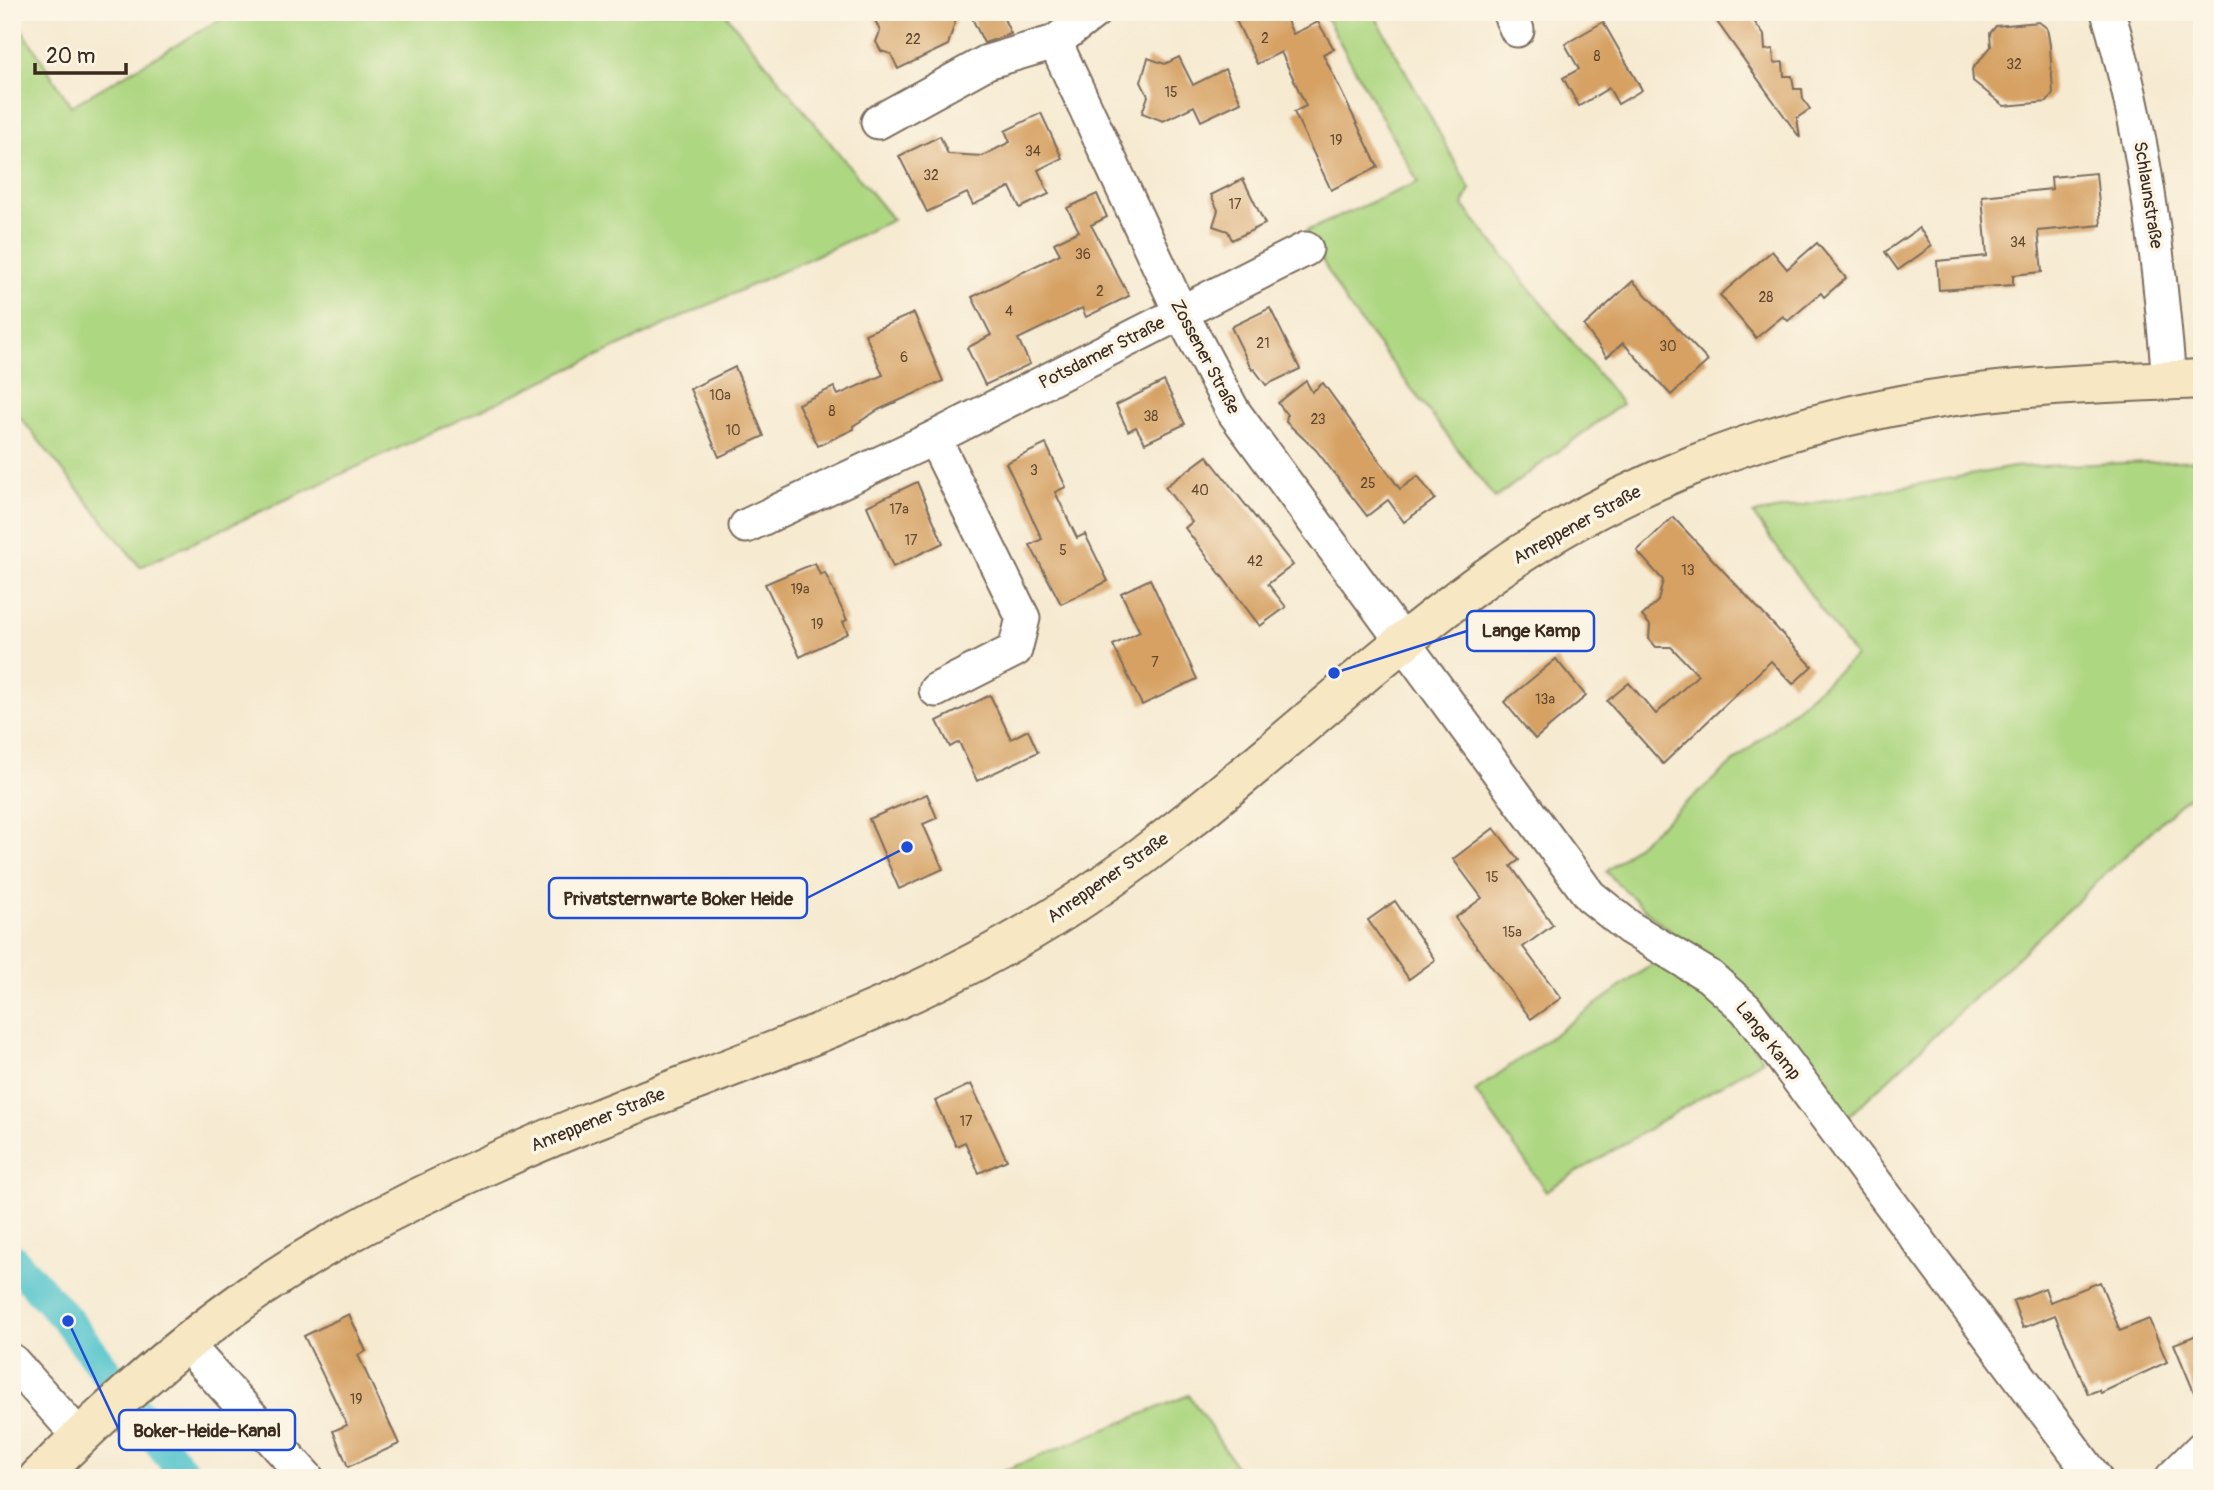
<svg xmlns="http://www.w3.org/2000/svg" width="2214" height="1490" viewBox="0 0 2214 1490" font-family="Pangolin,sans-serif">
<rect width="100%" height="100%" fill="#fcf5e5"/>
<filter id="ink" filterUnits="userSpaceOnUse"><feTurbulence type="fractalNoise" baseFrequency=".0143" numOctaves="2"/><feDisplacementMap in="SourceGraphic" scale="14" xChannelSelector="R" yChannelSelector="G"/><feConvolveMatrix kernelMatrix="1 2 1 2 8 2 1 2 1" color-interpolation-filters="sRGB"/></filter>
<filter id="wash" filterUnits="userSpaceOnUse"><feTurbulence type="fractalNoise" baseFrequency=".00686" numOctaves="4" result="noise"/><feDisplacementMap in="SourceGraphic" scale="28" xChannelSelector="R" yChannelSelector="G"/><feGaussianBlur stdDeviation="1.57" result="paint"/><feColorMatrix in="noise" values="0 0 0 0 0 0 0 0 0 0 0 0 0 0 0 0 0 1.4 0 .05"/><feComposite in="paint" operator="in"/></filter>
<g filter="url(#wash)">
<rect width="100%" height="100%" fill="#f6ead1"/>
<!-- green -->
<g fill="#aed782" stroke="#748050" stroke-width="2">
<path d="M233,12H724L893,220L140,567L12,407V14L71,106Z"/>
<path d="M1323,12H1373L1470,189L1463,205L1622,404L1495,498L1346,303L1306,231L1418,182Z"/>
<path d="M2202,460V783L1849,1116L1753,999L1652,916L1606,872L1855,657L1753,514L2014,467Z"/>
<path d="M1658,960L1698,985L1735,1016L1763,1060L1546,1191L1475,1091Z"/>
<path d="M1189,1395L1244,1478H986Z"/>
</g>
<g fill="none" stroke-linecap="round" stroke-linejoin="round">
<!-- canal -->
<path stroke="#59c6cd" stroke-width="32" d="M12,1259L68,1321L187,1478"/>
</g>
<g id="blocks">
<!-- building -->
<g fill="#d6a163">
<path d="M871,12H958L948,45L898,69L891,54L881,51L876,42L880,31Z"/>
<path d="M969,12H1001L1011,34L984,43Z"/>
<path d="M1232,12H1283L1293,34L1318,22L1334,49L1323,54L1378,167L1331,190L1294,112L1306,106L1281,52L1257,64Z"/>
<path d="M1710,12H1747L1764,35L1765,50L1773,49L1774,63L1783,62L1784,76H1792L1794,89H1802L1803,99L1810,109L1797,118L1800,138Z"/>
<path d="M1603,22L1642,90L1618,104L1609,88L1579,106L1563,78L1579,69L1565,44Z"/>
<path d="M2039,22L2047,28L2050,45L2053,94L2047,102L2004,106L1973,81L1972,69L1991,47L1990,33L1996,26Z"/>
<path d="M1179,57L1193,85L1225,69L1241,102L1201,121L1194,106L1163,121L1142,113L1148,96L1141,82L1148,58L1165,64Z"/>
<path d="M1041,113L1062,158L1038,170L1049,194L1020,208L1010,187L973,205L967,193L927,212L899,156L940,136L948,154L982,156L1010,142L1005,131Z"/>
<path d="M2096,173L2101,225L2038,231L2042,272L2013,275V285L1939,290L1937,261L1987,256L1982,196L2052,189L2051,177Z"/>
<path d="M1243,179L1265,224L1232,240L1228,231L1213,226L1218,210L1211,195Z"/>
<path d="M1097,194L1107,217L1091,225L1129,296L1086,317L1082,308L1018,339L1030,364L985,385L967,348L991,335L972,297L1060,254L1054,243L1079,231L1067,208Z"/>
<path d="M1919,228L1932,246L1898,270L1885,252Z"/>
<path d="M1817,243L1846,278L1824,297L1821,293L1788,321L1783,316L1756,338L1720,295L1772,251L1787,269Z"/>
<path d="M1633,281L1708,361L1671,395L1623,343L1607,357L1584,326Z"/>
<path d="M1270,308L1300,369L1266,385L1254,369L1252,370L1231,327Z"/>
<path d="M914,313L943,381L878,410L853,426L854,429L818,446L798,404L834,387L838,395L883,375L865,334Z"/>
<path d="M735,367L764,436L719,457L690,389Z"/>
<path d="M1164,381L1185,424L1145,443L1136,427L1128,431L1116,405Z"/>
<path d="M1306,381L1312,392L1323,383L1400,489L1418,476L1435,499L1404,522L1388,500L1367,516L1316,450L1286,422L1287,415L1278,403Z"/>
<path d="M1046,444L1066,487L1055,492L1077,538L1085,534L1108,581L1061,604L1030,545L1042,539L1006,463Z"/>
<path d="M1207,456L1293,565L1268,584L1286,607L1260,626L1185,528L1192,522L1165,487Z"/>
<path d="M917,482L943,543L893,567L867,506Z"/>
<path d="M1673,517L1812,666L1793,684L1771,661L1663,764L1607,701L1629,683L1656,714L1698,675L1671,647H1656L1649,639L1650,625L1642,616L1658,601L1663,580L1637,551Z"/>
<path d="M815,563L820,575L825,573L847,620L843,622L848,633L800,657L765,584Z"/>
<path d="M1150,579L1197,679L1142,705L1113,645L1140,632L1121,593Z"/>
<path d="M1556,659L1586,696L1535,739L1504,702Z"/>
<path d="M990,695L1011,739L1028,730L1038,752L977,781L959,742L950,747L937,721Z"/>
<path d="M927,794L937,818L923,824L943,869L899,889L869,819Z"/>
<path d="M1494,828L1519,860L1511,866L1553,925L1523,947L1561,998L1531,1019L1455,918L1482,898L1453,859Z"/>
<path d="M1395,901L1435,960L1409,979L1368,920Z"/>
<path d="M971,1084L1007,1160L979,1173L965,1142L956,1146L935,1101Z"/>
<path d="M2100,1282L2120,1331L2149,1319L2167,1362L2101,1393L2099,1390L2088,1394L2055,1315L2023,1328L2013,1301L2045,1288L2050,1302Z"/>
<path d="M349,1314L366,1351L358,1355L399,1444L348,1467L333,1431L347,1425L304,1336Z"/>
<path d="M2202,1333V1409H2201L2174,1344Z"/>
</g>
</g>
</g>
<g filter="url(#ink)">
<use href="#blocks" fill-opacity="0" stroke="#7c6d5d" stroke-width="2"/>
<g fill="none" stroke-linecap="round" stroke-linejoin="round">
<defs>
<g id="street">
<path d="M1509,12L1517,30"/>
<path d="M2108,12C2144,132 2159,256 2169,381"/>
<path d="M1055,42L1181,313L1233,411L1590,896L1630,928L1709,976L1746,1009L2095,1478"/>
<path d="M878,122L987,62L1055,42L1094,12"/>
<path d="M934,438L1023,618L1015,650L936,690"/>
<path d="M746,526L934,438L1306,249"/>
<path d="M186,1344L307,1478"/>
<path d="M12,1361L79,1436"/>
<path d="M2172,1478L2202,1448"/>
</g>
<path id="secondary" d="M38,1478C127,1388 227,1301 339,1239C390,1211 442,1185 495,1162C665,1085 847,1035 1010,943C1185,845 1322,697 1483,580C1614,485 1770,426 1929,400C2019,385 2111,383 2202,379"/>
</defs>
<!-- street casing -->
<use href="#street" stroke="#7c6d5d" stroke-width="37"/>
<!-- secondary casing -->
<use href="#secondary" stroke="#7c6d5d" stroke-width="42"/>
<!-- street -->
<use href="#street" stroke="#fff" stroke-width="33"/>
<!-- secondary -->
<use href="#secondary" stroke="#f7e8c3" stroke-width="38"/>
</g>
</g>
<g text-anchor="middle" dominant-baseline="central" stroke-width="7" stroke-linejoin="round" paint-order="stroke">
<!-- number labels -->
<g font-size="14" fill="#62482f">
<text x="1265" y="38">2</text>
<text x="913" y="39">22</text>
<text x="1597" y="56">8</text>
<text x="2014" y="64">32</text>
<text x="1171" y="92">15</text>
<text x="1336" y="140">19</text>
<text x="1033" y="151">34</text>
<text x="931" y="175">32</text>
<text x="1235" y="204">17</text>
<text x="2018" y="242">34</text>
<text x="1083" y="254">36</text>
<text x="1100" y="291">2</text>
<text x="1766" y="297">28</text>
<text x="1009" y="311">4</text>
<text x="1263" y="343">21</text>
<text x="1668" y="346">30</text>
<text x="904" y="357">6</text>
<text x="720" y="395">10a</text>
<text x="832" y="411">8</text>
<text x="1151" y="416">38</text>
<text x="1318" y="419">23</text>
<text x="733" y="430">10</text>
<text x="1034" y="470">3</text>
<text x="1368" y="483">25</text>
<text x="1200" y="490">40</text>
<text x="899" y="509">17a</text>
<text x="911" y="540">17</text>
<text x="1063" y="550">5</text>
<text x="1255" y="561">42</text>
<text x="1688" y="570">13</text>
<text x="800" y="589">19a</text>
<text x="817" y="624">19</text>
<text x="1155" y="662">7</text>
<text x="1545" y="699">13a</text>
<text x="1492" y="877">15</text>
<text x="1512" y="932">15a</text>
<text x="966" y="1121">17</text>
<text x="356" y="1399">19</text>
</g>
<!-- street labels -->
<g font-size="18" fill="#3b2a1e" stroke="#fcf5e5">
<text transform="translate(2148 195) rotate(81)">Schlaunstraße</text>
<text transform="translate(1102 353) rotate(-27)">Potsdamer Straße</text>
<text transform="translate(1205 357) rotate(62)">Zossener Straße</text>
<text transform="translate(1577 525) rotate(-29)">Anreppener Straße</text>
<text transform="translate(1108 878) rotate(-35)">Anreppener Straße</text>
<text transform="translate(1768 1041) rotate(52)">Lange Kamp</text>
<text transform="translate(598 1120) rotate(-22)">Anreppener Straße</text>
</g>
</g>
<!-- callouts -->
<path fill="none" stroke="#1d4ed8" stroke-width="2.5" d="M1334 673L1467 631M907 847L807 898M68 1321L119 1430"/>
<g fill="#1d4ed8" stroke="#fcf5e5" stroke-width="2.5">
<circle cx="1334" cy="673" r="7"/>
<circle cx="907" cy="847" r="7"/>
<circle cx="68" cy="1321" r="7"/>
</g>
<g fill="#fcf5e5" stroke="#1d4ed8" stroke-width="2.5">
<rect x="1467" y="611" width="127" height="40" rx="7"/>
<rect x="549" y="878" width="258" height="40" rx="7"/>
<rect x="119" y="1410" width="176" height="40" rx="7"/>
</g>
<g font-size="19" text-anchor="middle" font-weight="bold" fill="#3b2a1e">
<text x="1531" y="637">Lange Kamp</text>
<text x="678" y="905">Privatsternwarte Boker Heide</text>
<text x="207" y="1437">Boker-Heide-Kanal</text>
</g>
<!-- margin -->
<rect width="2214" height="1490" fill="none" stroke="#fcf5e5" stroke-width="42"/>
<!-- scale -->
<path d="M35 63v10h91v-10" fill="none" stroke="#3b2a1e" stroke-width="3.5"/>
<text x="46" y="63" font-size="21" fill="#3b2a1e" stroke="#fcf5e5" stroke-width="5" paint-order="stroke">20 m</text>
</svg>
